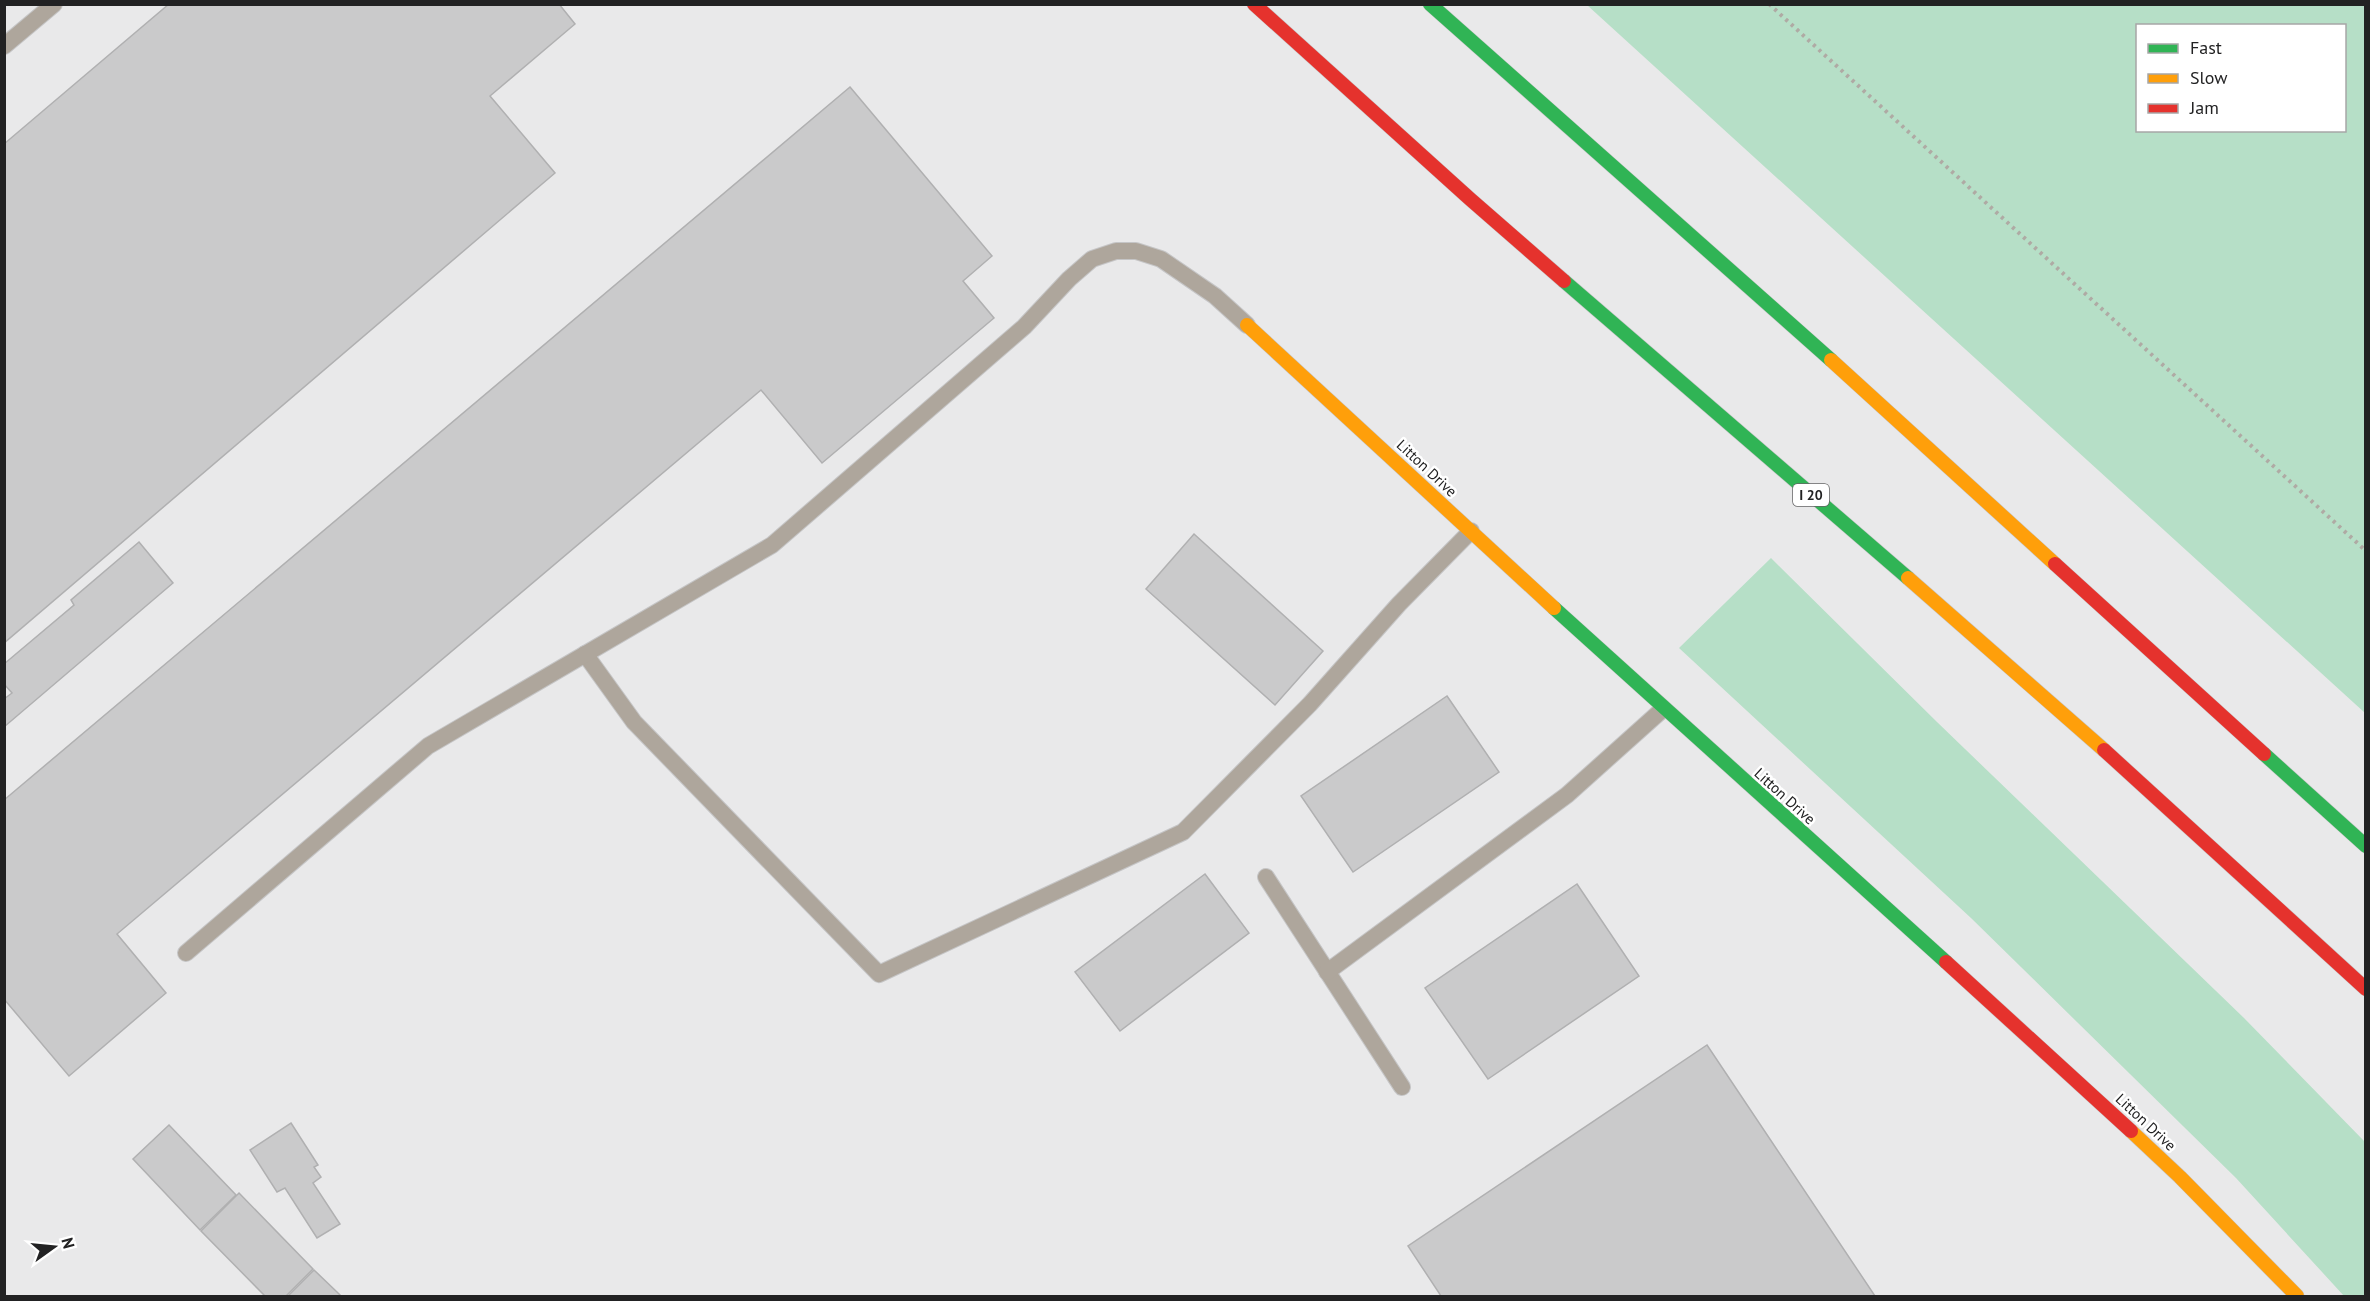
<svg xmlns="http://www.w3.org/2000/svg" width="2370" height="1301" viewBox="0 0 2370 1301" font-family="'PT Sans',sans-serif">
<rect width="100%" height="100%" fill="#e9e9ea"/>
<!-- green -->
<g fill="#b6dfc7" fill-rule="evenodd">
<path d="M1587,5H2365V713ZM2138,26H2344V130H2138Z"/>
<path d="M1771,558L1937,722L2244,1018L2365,1142V1296H2344L2236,1178L1971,918L1679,648Z"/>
</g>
<!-- building -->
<g fill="#cacacb" stroke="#b0b0b1" stroke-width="1.5">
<path d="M169,4H559L575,24L490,96L555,173L4,643V144Z"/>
<path d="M850,87L992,256L963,281L994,318L822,463L761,390L117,934L166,993L69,1076L4,999V800Z"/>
<path d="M1194,534L1323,651L1275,705L1146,589Z"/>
<path d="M139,542L173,583L4,727V699L12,693L4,684V664L74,605L71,600Z"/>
<path d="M1447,696L1499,772L1353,872L1301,796Z"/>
<path d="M1205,874L1249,933L1120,1031L1075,972Z"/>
<path d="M1577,884L1639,976L1488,1079L1425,988Z"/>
<path d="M1707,1045L1875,1296H1441L1408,1246Z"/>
<path d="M291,1123L318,1165L314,1167L321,1177L313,1183L340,1224L317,1238L285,1188L277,1192L250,1150Z"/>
<path d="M169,1125L236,1195L200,1230L133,1159Z"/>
<path d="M239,1193L313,1269L286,1296H265L201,1231Z"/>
<path d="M314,1270L337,1292L341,1296H288Z"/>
</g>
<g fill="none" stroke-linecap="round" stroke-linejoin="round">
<defs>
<g id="lane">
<path d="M4,46L54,4"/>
<path d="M585,654L634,722L879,974L1183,832L1310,704L1399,604L1471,531"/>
<path d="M1266,877L1402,1087"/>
<path d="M186,953L428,746L772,545L1024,327L1069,279L1092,259L1116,251H1136L1161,259L1215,296L1247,325"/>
<path d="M1327,972L1567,795L1663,709"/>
</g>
<g id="fast">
<path d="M1430,4L1831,360"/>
<path d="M1564,281L1908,578"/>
<path d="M1554,608L1946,962"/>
<path d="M2264,754L2366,846"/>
</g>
<g id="slow">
<path d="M1247,325L1554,608"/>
<path d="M1831,360L2055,564"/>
<path d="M1908,578L2104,750"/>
<path d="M2131,1131L2180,1177L2297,1296"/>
</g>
<g id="jam">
<path d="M1254,4L1470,199L1564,281"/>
<path d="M2055,564L2264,754"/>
<path d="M2104,750L2366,989"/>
<path d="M1946,962L2131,1131"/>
</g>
</defs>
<!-- lane casing -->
<use href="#lane" stroke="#c5c5c6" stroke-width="18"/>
<!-- fast casing -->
<use href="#fast" stroke="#c5c5c6" stroke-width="15"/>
<!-- slow casing -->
<use href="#slow" stroke="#c5c5c6" stroke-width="15"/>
<!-- jam casing -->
<use href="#jam" stroke="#c5c5c6" stroke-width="15"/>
<!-- path -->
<path stroke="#afaaa4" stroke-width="4" stroke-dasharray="3 4.5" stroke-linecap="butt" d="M1769,4L2366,551"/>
<!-- lane -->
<use href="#lane" stroke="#aea69c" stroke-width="16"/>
<!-- fast -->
<use href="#fast" stroke="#30b455" stroke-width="14"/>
<!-- slow -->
<use href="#slow" stroke="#ff9f0a" stroke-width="14"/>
<!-- jam -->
<use href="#jam" stroke="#e5322d" stroke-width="14"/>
</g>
<g text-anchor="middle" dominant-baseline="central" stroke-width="5" stroke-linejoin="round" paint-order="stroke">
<!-- shield labels -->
<rect fill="#fff" stroke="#646465" stroke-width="1.5" x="1793" y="484" width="36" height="22" rx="4.5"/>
<g font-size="14" font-weight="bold" fill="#222223">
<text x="1811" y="495">I 20</text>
</g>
<!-- street labels -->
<g font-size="15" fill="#222223" stroke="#fff">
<text transform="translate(1427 468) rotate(43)">Litton Drive</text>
<text transform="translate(1785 796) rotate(42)">Litton Drive</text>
<text transform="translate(2146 1122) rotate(43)">Litton Drive</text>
</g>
</g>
<!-- border -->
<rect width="2370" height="1301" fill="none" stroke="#222223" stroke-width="12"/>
<!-- legend -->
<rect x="2136" y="24" width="210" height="108" fill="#ffffff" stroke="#a7a7a7" stroke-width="1.5"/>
<rect x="2148" y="44" width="30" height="9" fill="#30b455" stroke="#a7a7a7" stroke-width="1.5"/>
<text x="2190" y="54" font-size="18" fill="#222223">Fast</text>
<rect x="2148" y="74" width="30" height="9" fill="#ff9f0a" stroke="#a7a7a7" stroke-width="1.5"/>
<text x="2190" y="84" font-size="18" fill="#222223">Slow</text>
<rect x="2148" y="104" width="30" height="9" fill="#e5322d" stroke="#a7a7a7" stroke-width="1.5"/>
<text x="2190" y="114" font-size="18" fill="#222223">Jam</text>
<!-- north arrow -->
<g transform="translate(54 1247) rotate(75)" stroke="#ffffff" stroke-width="4.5" paint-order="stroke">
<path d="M0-4.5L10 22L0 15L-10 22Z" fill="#222223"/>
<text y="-9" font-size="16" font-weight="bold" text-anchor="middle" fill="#222223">N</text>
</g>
</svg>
